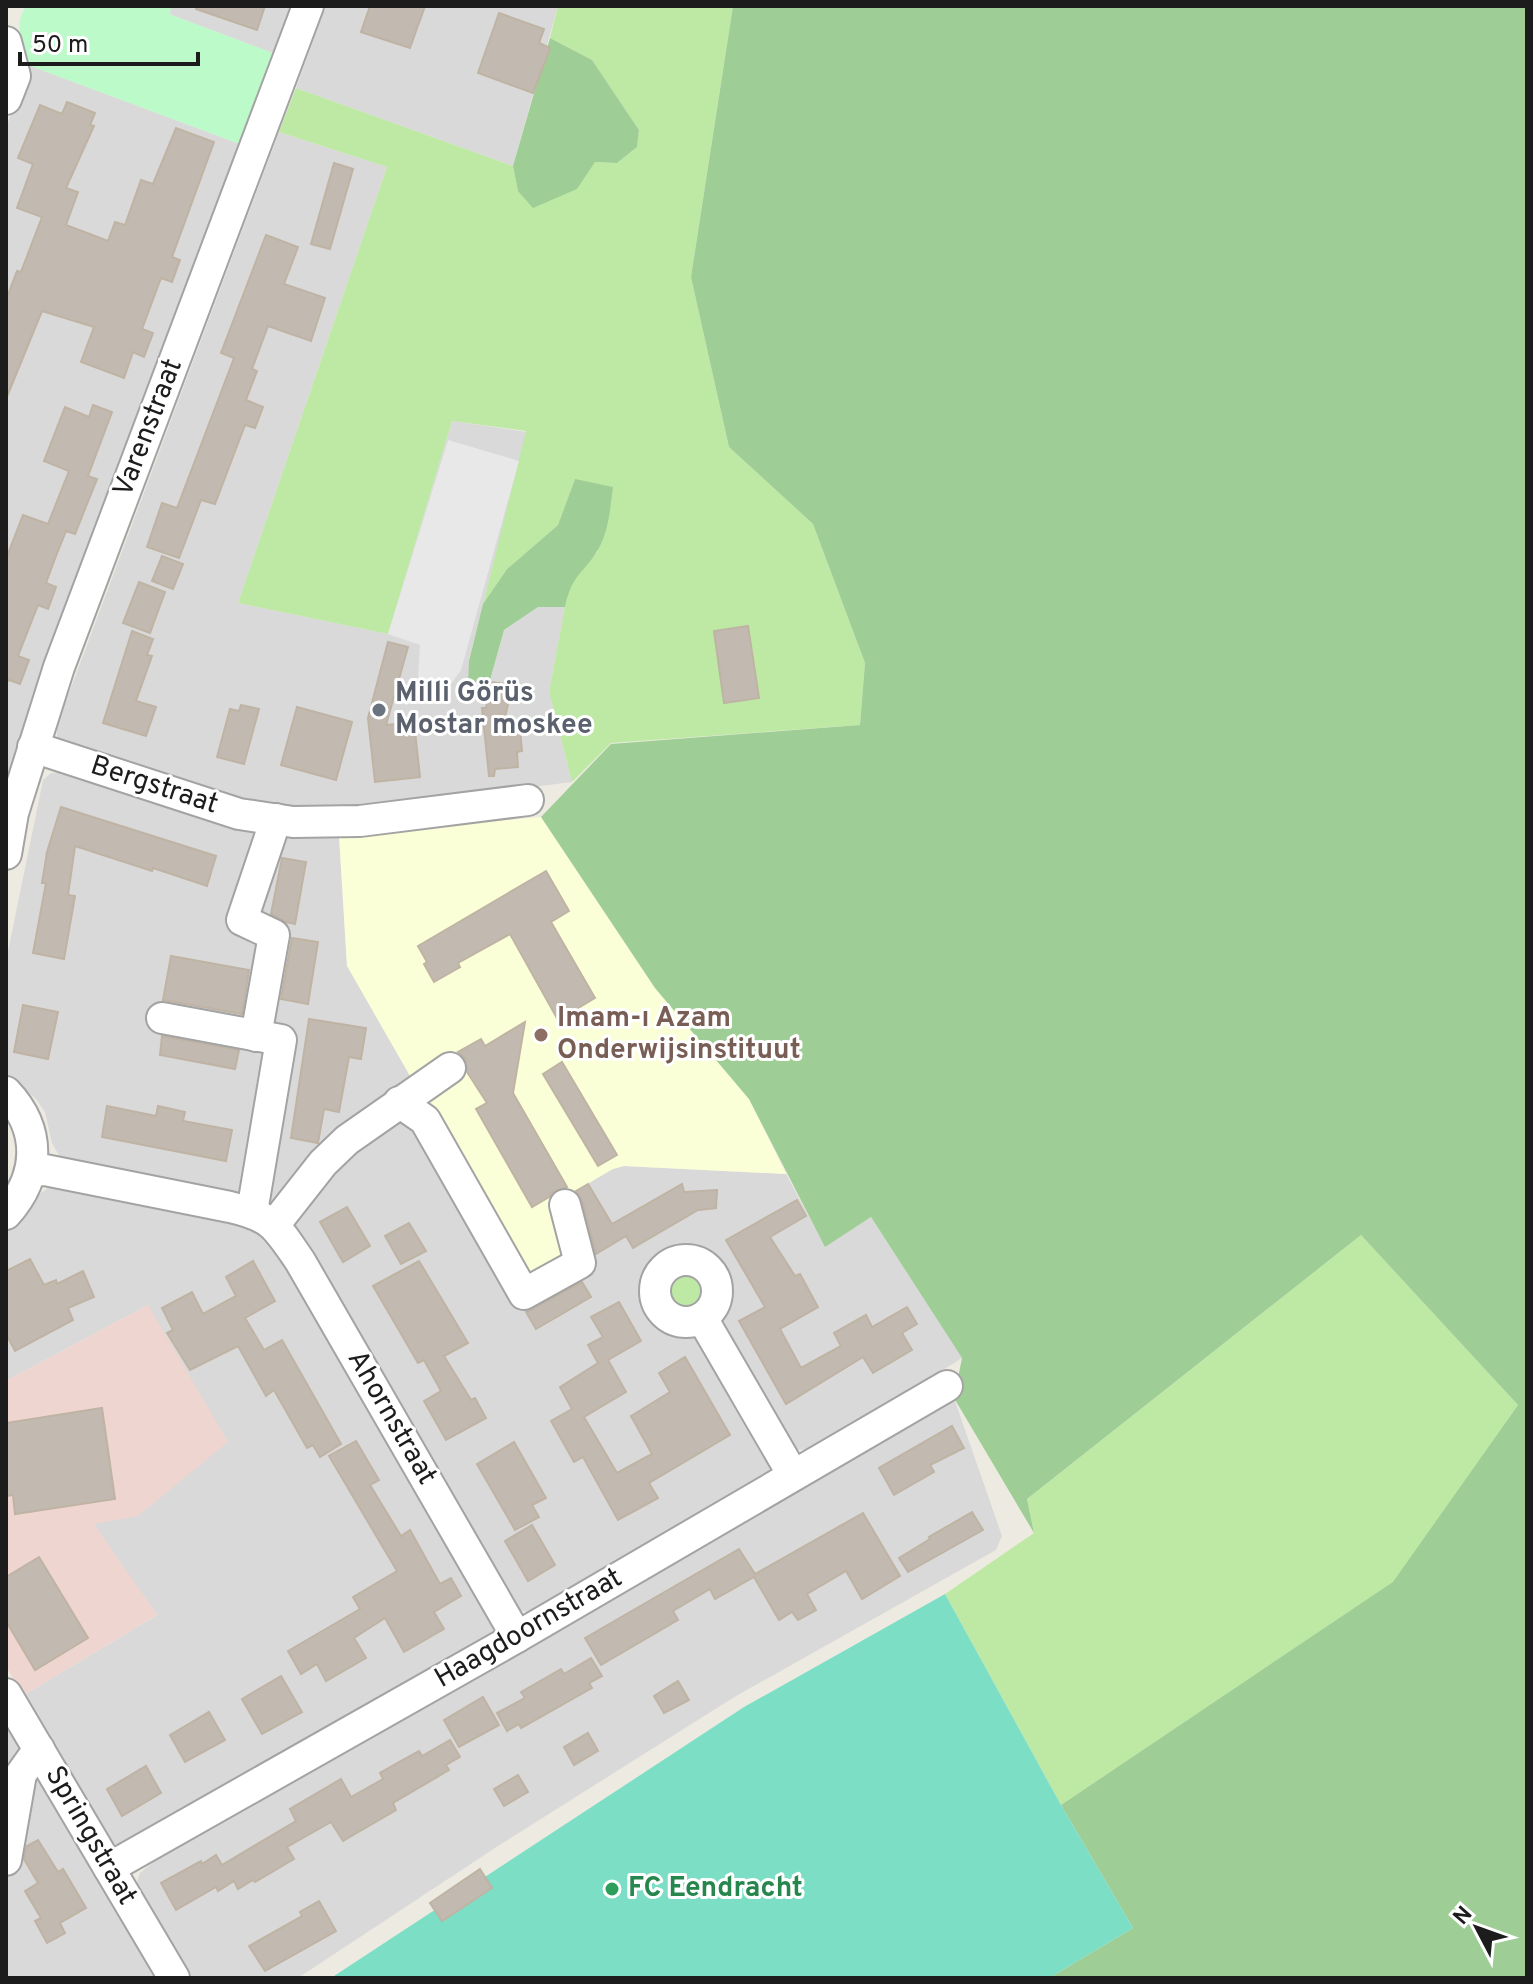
<svg xmlns="http://www.w3.org/2000/svg" width="1533" height="1984" viewBox="0 0 1533 1984" font-family="Overpass,sans-serif">
<rect width="100%" height="100%" fill="#edebe1"/>
<!-- residential -->
<g fill="#dad9d9">
<path d="M172,6H296L278,55L169,14Z"/>
<path d="M326,6H558L513,166L296,88Z"/>
<path d="M28,65L245,146L6,814V128Z"/>
<path d="M279,132L387,167L238,603L388,634L452,421L527,432L469,660L490,680L504,630L538,607H565L549,692L572,782L383,806L306,809L247,801L66,745L57,737V725Z"/>
<path d="M62,772L339,835L347,966L553,1204L613,1168L624,1166L786,1174L825,1246L871,1217L962,1358L817,1449L791,1450L721,1327L732,1289L728,1274L707,1255L694,1249L666,1256L655,1267L647,1281L645,1295L649,1309L657,1322L703,1339L774,1470L533,1613L522,1611L512,1603L286,1218L62,1161L52,1143L45,1112L36,1099L6,1074V961L43,780L51,773Z"/>
<path d="M49,1187H67L252,1228L273,1242L498,1623L493,1637L126,1846L111,1843L24,1695L157,1615L93,1524L148,1305L6,1381V1231L37,1196Z"/>
<path d="M954,1398L1002,1536L996,1550L736,1696L498,1846L298,1978H192L136,1885L140,1873L162,1855Z"/>
<path d="M6,1719L161,1978H6Z"/>
</g>
<!-- commercial -->
<path fill="#efd5cf" d="M148,1305L228,1442L138,1516L94,1524L157,1615L24,1695L6,1667V1381Z"/>
<!-- education -->
<path fill="#faffd8" d="M541,817L655,988L749,1099L786,1174L624,1166L613,1169L553,1204L563,1254L524,1275L347,966L339,835Z"/>
<!-- grass -->
<g fill="#bee9a5">
<path d="M558,6H733L691,277L729,447L813,524L865,663L860,725L611,743L572,782L549,692L569,585L598,551L575,479L558,525L507,569L483,604L469,661L526,431L452,421L388,634L238,603L387,167L279,132L296,88L513,166L518,191L577,189L594,162L617,163L637,147L639,130L592,60L550,38Z"/>
<path d="M1361,1235L1518,1405L1394,1582L1061,1805L945,1594L1034,1533L1027,1499Z"/>
<circle cx="686" cy="1289" r="20"/>
</g>
<!-- forest -->
<g fill="#9ecd95">
<path d="M733,6H1527V1978H1049L1133,1928L1061,1805L1393,1582L1518,1405L1361,1235L1027,1499L1034,1533L954,1398L962,1358L871,1217L825,1247L749,1099L655,988L541,817L611,744L860,725L865,663L813,524L729,447L691,277Z"/>
<path d="M550,38L592,60L639,130L637,147L617,163L595,162L577,189L533,208L518,191L513,166Z"/>
<path d="M575,479L613,487C610,509 609,529 599,548C584,574 572,573 565,607H538L504,630L490,680L468,684L469,661L483,604L507,569L558,525Z"/>
</g>
<!-- park -->
<path fill="#bcfac9" d="M26,6H172L169,14L278,55L245,146L28,65C22,44 13,26 26,6Z"/>
<!-- pitch -->
<path fill="#7ddec6" d="M945,1594L1061,1805L1133,1928L1049,1978H331L744,1707Z"/>
<!-- parking -->
<path fill="#e8e8e8" d="M448,440L519,461L461,670L451,684L418,678L420,645L388,634Z"/>
<!-- building -->
<g fill="#c2bab0" stroke="#bfb3a3" stroke-width="2">
<path d="M196,6H265L257,30L196,9Z"/>
<path d="M370,6H425L410,48L361,32Z"/>
<path d="M499,13L544,29L539,43L550,48L533,93L478,73Z"/>
<path d="M67,102L95,113L90,125L94,126L66,188L78,192L66,225L108,241L115,222L125,225L141,180L153,184L176,128L214,142L172,257L180,260L172,282L161,278L142,329L153,333L144,357L133,352L124,378L81,362L94,327L42,311L6,399V300L17,271L21,272L42,217L17,208L33,164L18,158L40,105L62,114Z"/>
<path d="M334,163L353,169L330,249L311,244Z"/>
<path d="M266,235L298,247L284,284L325,298L311,341L268,326L252,369L257,371L246,400L263,407L255,428L245,425L215,504L201,500L179,558L147,547L162,503L177,508L234,358L221,353Z"/>
<path d="M93,405L112,412L88,476L97,479L75,534L66,531L56,556L46,583L56,587L48,609L38,605L18,656L29,660L20,684L9,680L6,683V559L23,515L48,524L69,471L44,461L65,407L89,417Z"/>
<path d="M162,556L183,564L173,589L152,581Z"/>
<path d="M139,582L165,592L150,633L123,623Z"/>
<path d="M748,626L759,698L724,703L714,631Z"/>
<path d="M132,631L153,639L147,655L152,656L136,701L156,707L146,736L103,723Z"/>
<path d="M388,642L408,647L386,725L414,722L420,777L375,782L368,718Z"/>
<path d="M491,682L512,685L502,732L520,730L522,751L517,752L518,767L495,769L494,776H489L482,708H486Z"/>
<path d="M241,705L259,709L244,764L217,757L230,709L239,711Z"/>
<path d="M297,707L352,722L336,780L281,765Z"/>
<path d="M61,807L216,856L207,886L153,868L152,871L75,846L68,895L75,896L64,959L33,953L46,883H42L47,852Z"/>
<path d="M282,858L306,862L295,924L286,922L271,914Z"/>
<path d="M546,871L569,911L551,922L595,998L558,1020L510,934L458,963L460,967L434,982L424,964L427,962L418,946Z"/>
<path d="M292,938L318,942L308,1004L281,999Z"/>
<path d="M171,956L249,970L242,1014L163,1000Z"/>
<path d="M23,1005L58,1012L48,1059L14,1052Z"/>
<path d="M309,1019L366,1028L361,1059L349,1057L339,1112L324,1109L318,1143L291,1138Z"/>
<path d="M525,1022L513,1093L567,1187L553,1192L549,1197L532,1207L476,1109L487,1103L467,1072L465,1058L458,1052L481,1039L485,1046Z"/>
<path d="M162,1036L239,1050L235,1069L160,1055Z"/>
<path d="M562,1062L617,1155L598,1166L543,1074Z"/>
<path d="M107,1106L156,1116L158,1106L185,1112L183,1121L232,1130L226,1161L102,1137Z"/>
<path d="M588,1184L612,1224L682,1184L684,1192L717,1190L716,1208L698,1210L633,1248L626,1236L596,1254L582,1200L576,1191Z"/>
<path d="M797,1200L806,1216L770,1237L795,1276L800,1274L818,1307L780,1329L801,1368L841,1346L834,1333L866,1315L872,1327L907,1307L917,1324L902,1333L912,1350L873,1373L863,1357L786,1404L739,1321L765,1307L726,1240Z"/>
<path d="M347,1207L370,1246L343,1262L320,1222Z"/>
<path d="M409,1223L426,1251L401,1264L385,1236Z"/>
<path d="M30,1259L44,1285L56,1280L57,1284L83,1271L94,1297L68,1308L73,1320L15,1351L6,1334V1271Z"/>
<path d="M253,1261L275,1301L245,1318L264,1350L282,1340L341,1444L320,1457L313,1445L307,1448L274,1390L266,1396L238,1346L190,1370L167,1333L173,1330L162,1308L192,1292L203,1314L236,1296L226,1277Z"/>
<path d="M419,1261L468,1343L444,1356L471,1400L475,1398L486,1418L446,1440L424,1401L441,1391L424,1360L418,1363L373,1286Z"/>
<path d="M582,1282L591,1297L536,1329L526,1312Z"/>
<path d="M619,1302L641,1341L608,1360L626,1392L584,1417L617,1473L652,1454L631,1416L670,1392L659,1373L685,1357L730,1435L649,1483L658,1498L618,1520L583,1457L574,1462L551,1421L572,1409L560,1387L598,1363L588,1345L603,1337L591,1317Z"/>
<path d="M102,1408L115,1499L15,1514L13,1495L6,1496V1423Z"/>
<path d="M952,1426L964,1448L930,1465L934,1472L894,1495L879,1468Z"/>
<path d="M356,1441L379,1480L370,1485L401,1536L410,1530L440,1584L451,1578L461,1596L434,1612L444,1629L404,1652L385,1618L354,1638L366,1658L326,1681L317,1664L301,1674L288,1651L360,1609L353,1597L397,1571L329,1456Z"/>
<path d="M514,1442L546,1498L532,1505L539,1517L515,1530L477,1464Z"/>
<path d="M972,1512L983,1530L908,1572L899,1558L930,1539L929,1537Z"/>
<path d="M863,1513L900,1576L862,1599L846,1571L807,1594L816,1610L798,1620L792,1612L779,1620L754,1577L715,1599L710,1589L673,1611L678,1620L601,1665L585,1638L739,1549L755,1574Z"/>
<path d="M532,1525L555,1565L528,1581L505,1541Z"/>
<path d="M39,1557L88,1638L35,1670L6,1621V1577Z"/>
<path d="M591,1658L602,1676L589,1683L592,1688L521,1728L519,1724L507,1731L497,1713L525,1698L521,1692L561,1669L564,1674Z"/>
<path d="M281,1676L302,1712L262,1734L242,1699Z"/>
<path d="M678,1681L689,1700L664,1713L654,1696Z"/>
<path d="M483,1697L499,1725L459,1747L444,1720Z"/>
<path d="M209,1712L225,1740L185,1762L170,1735Z"/>
<path d="M588,1733L598,1751L574,1765L564,1747Z"/>
<path d="M450,1740L460,1757L446,1765L449,1770L393,1803L396,1810L343,1841L331,1822L287,1847L294,1859L255,1882L253,1880L238,1889L234,1881L218,1891L216,1887L176,1910L161,1883L201,1861L202,1864L216,1855L222,1865L296,1821L290,1809L341,1779L351,1797L383,1779L380,1773L399,1762L419,1751L422,1756Z"/>
<path d="M146,1766L161,1793L122,1816L107,1789Z"/>
<path d="M518,1775L528,1792L504,1806L494,1789Z"/>
<path d="M38,1840L58,1872L63,1869L86,1908L60,1923L65,1933L47,1943L35,1921L41,1918L25,1891L38,1883L24,1859L27,1846Z"/>
<path d="M480,1869L492,1888L442,1921L430,1903Z"/>
<path d="M319,1901L336,1931L265,1971L249,1946L302,1916L300,1912Z"/>
</g>
<g fill="none" stroke-linecap="round" stroke-linejoin="round">
<defs>
<g id="minor">
<path d="M6,42L15,76L6,99"/>
<path d="M33,747L239,814L293,822L360,821L528,800"/>
<path d="M6,854L13,813L59,667L308,6"/>
<path d="M162,1018L281,1040L252,1212"/>
<path d="M256,1036L274,935L242,920L276,819"/>
<path d="M6,1092C42,1130 40,1176 6,1214"/>
<path d="M399,1102L425,1120L524,1294L580,1263L565,1205"/>
<path d="M31,1171L45,1170L230,1207C273,1217 276,1226 300,1261L517,1637"/>
<path d="M275,1224L323,1163L347,1140L450,1068"/>
<circle cx="686" cy="1291" r="31"/>
<path d="M702,1318L793,1475"/>
<path d="M6,1694L174,1978"/>
<path d="M6,1860L21,1774L39,1749"/>
<path d="M109,1868L517,1637L947,1386"/>
</g>
</defs>
<!-- minor casing -->
<use href="#minor" stroke="#a3a3a3" stroke-width="34"/>
<!-- minor -->
<use href="#minor" stroke="#fff" stroke-width="30"/>
</g>
<!-- markers -->
<circle fill="#6b7280" stroke="#fff" stroke-width="3" cx="379" cy="710" r="8"/>
<circle fill="#8d6e63" stroke="#fff" stroke-width="3" cx="541" cy="1035" r="8"/>
<circle fill="#2e9e5b" stroke="#fff" stroke-width="3" cx="612" cy="1889" r="8"/>
<g text-anchor="middle" dominant-baseline="central" stroke-width="6" stroke-linejoin="round" paint-order="stroke">
<!-- street labels -->
<g font-size="28" fill="#1c1c1c" stroke="#fff">
<text transform="translate(149 428) rotate(-69)">Varenstraat</text>
<text transform="translate(154 786) rotate(18)">Bergstraat</text>
<text transform="translate(391 1418) rotate(60)">Ahornstraat</text>
<text transform="translate(529 1629) rotate(-30)">Haagdoornstraat</text>
<text transform="translate(90 1836) rotate(60)">Springstraat</text>
</g>
<!-- worship labels -->
<g font-size="28" font-weight="bold" fill="#5b616d" stroke="#fff" text-anchor="start">
<text x="395" y="694">Milli Görüs<tspan x="395" dy="32">Mostar moskee</tspan></text>
</g>
<!-- education labels -->
<g font-size="28" font-weight="bold" fill="#785e54" stroke="#fff" text-anchor="start">
<text x="557" y="1019">Imam-ı Azam<tspan x="557" dy="32">Onderwijsinstituut</tspan></text>
</g>
<!-- leisure labels -->
<g font-size="28" font-weight="bold" fill="#27864d" stroke="#fff" text-anchor="start">
<text x="628" y="1889">FC Eendracht</text>
</g>
</g>
<!-- border -->
<rect width="1533" height="1984" fill="none" stroke="#1c1c1c" stroke-width="16"/>
<!-- north arrow -->
<g transform="translate(1477 1928) rotate(311)" stroke="#ffffff" stroke-width="6" paint-order="stroke">
<path d="M0-6L14 30L0 20L-14 30Z" fill="#1c1c1c"/>
<text y="-12" font-size="22" font-weight="bold" text-anchor="middle" fill="#1c1c1c">N</text>
</g>
<!-- scale -->
<path d="M20 52v12h178v-12" fill="none" stroke="#1c1c1c" stroke-width="4"/>
<text x="32" y="52" font-size="24" fill="#1c1c1c" stroke="#ffffff" stroke-width="6" paint-order="stroke">50 m</text>
</svg>
